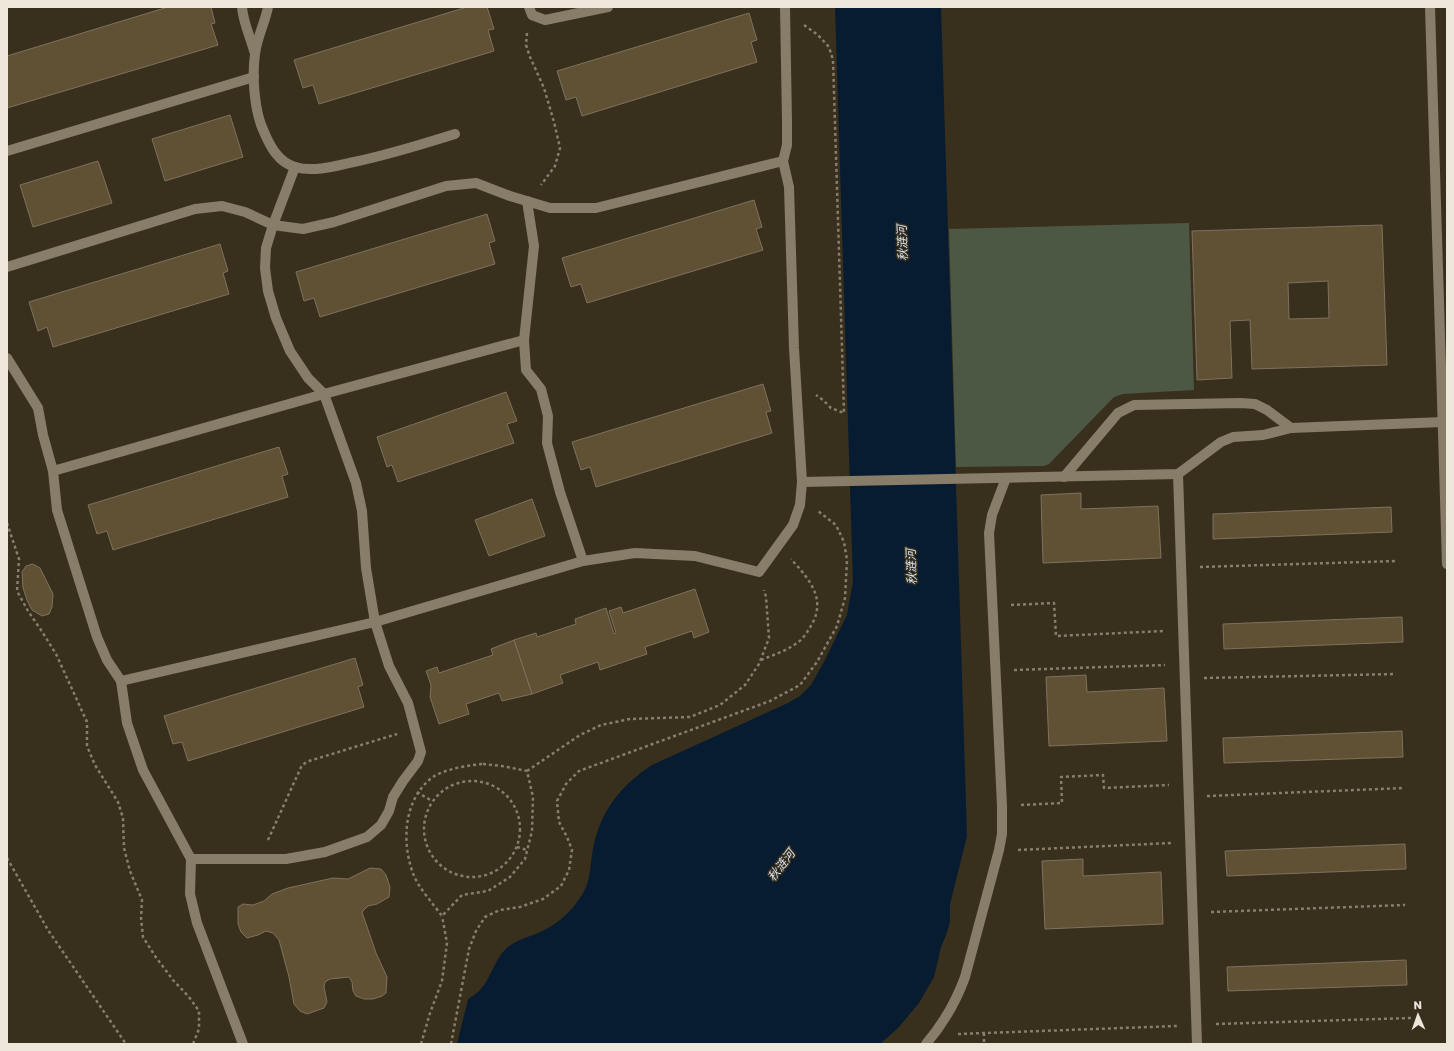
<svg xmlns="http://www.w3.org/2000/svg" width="1454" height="1051" viewBox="0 0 1454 1051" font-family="Poppins,'Noto Sans SC',sans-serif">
<rect width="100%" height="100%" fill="#392f1d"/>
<!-- green -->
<path fill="#4d5844" d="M1189,223L1194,390L1123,394L1114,397L1049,464L1044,466L956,467L949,229Z"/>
<!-- water -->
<path fill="#071c30" d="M835,7H941L967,836L950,904V922L946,935L941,947L934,977L919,1003L898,1028L880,1044H457C460,1033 462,1022 465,1012C466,1008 467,1003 468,1000C471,996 477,994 480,990C492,977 494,959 508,947C517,940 528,937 538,933C558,924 572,912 583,893C591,880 590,864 593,849C600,812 620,786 652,765L788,703L800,696L811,685L825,660L847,615L853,582Z"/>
<!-- building -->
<g fill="#605034" stroke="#7e725f" fill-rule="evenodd">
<path d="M168,7H211L215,23L211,24L218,45L7,108V56Z"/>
<path d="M467,7H487L494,29L488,30L494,51L319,104L313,85L303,88L294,60Z"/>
<path d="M749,13L757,40L751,42L757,62L582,116L576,97L566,100L557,71Z"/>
<path d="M230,115L243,157L165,181L152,139Z"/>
<path d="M98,161L112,203L33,227L20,185Z"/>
<path d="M754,200L762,227L756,229L763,250L587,303L581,284L571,287L562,258Z"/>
<path d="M487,214L495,241L489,243L495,264L320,317L314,298L304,301L296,272Z"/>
<path d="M1382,225L1387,365L1252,369L1250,320L1230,321L1232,378L1197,380L1192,231ZM1328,281L1329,318L1289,319L1288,283Z"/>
<path d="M220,244L228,271L223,273L229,294L53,347L47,327L38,331L29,302Z"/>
<path d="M763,384L771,411L766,412L772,433L596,487L590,467L581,470L572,442Z"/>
<path d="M506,392L517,421L507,424L514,443L398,482L392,465L387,467L377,437Z"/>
<path d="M279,447L288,474L282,476L288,497L113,550L107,531L97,534L88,505Z"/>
<path d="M1081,493V509L1158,506L1161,558L1043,563L1041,495Z"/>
<path d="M532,499L545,536L489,556L475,520Z"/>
<path d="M1391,507L1392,532L1213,539V514Z"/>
<path d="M33,564L40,568L53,594L52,607L49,614L42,616L32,610L27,600L23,588L22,572L26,566Z"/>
<path d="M695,589L709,632L694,638L692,631L645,647L647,654L600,670L598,662L560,675L563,683L532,694L514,640L536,633L537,637L576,624L575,619L606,608L614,634L616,633L609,611L621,607L623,613Z"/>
<path d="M1402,617L1403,642L1224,649L1223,624Z"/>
<path d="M514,640L532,694L502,701L499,693L466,704L469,714L439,724L430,697L431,685L426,671L437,667L439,673L493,655L491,649Z"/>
<path d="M355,658L363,685L358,687L364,707L188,761L182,742L173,744L164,716Z"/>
<path d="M1086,675L1087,692L1164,688L1167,741L1049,746L1046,677Z"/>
<path d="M1402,731L1403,757L1224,763L1223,738Z"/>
<path d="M1405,844L1406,869L1227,876L1225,851Z"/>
<path d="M1083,859V876L1161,872L1163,924L1045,929L1042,861Z"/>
<path d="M370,868L381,869L386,875L390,887L389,897L377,904L368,906L362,912L376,953L387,977L386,993L382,996L373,999H364L356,996L353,991L352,982L349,977L330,979L325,982L324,987L327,1002L324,1008L307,1014L300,1011L294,1004L289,977L279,940L273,933L266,931L258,935L247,938L241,932L238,924V907L243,904L253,905L264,901L272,894L288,888L333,878L348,879Z"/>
<path d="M1406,960L1407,985L1228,991L1227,967Z"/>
</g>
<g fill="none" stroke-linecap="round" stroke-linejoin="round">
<!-- path -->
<g stroke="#877e6f" stroke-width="2.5" stroke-dasharray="3 3" stroke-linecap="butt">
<path d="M804,25L818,35L829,47L833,60L844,413L831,408L823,400L816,395"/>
<path d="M527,33L526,45L530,57L544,88L554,122L560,148L555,166L541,185"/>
<path d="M7,523L19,559L17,591L28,611L41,630L56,654L72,689L87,722V746L95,765L118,802L123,818L124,848L130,871L142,900L141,918L143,937L155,956L173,980L189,997L199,1011V1029L193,1044"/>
<path d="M1200,567L1397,561"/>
<path d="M1011,605L1054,603L1056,636L1164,631"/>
<path d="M761,660C773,655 786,651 797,643C802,640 806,634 809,629C828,601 811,581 791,559"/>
<path d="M1014,670L1165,665"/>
<path d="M1204,678L1396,674"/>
<path d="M483,764L502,766L527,771L533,797L532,831L525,859L510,877L488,891L462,895L442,916C434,905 419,888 414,876C401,843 403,799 433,777C445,769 469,765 483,764Z"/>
<path d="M527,771L580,735L601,725L630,719L690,717L720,705L745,685L759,664L769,638L766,597L764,590"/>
<circle cx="472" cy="829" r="48"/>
<path d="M417,792L432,801"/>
<path d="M1207,796L1404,788"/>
<path d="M1021,805L1062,803L1061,777L1103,775L1104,788L1169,785"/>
<path d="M268,840L302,765L309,761L397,734"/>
<path d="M517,847L527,850"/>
<path d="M1018,850L1172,843"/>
<path d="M7,858L48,930L126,1044"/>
<path d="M1211,912L1405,905"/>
<path d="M1216,1024L1411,1018"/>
<path d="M984,1033V1044"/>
<path d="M958,1034L1177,1026"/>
<path d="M421,1044L430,1013L442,981L447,943L442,916"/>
<path d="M451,1044L469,949L476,931L485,917L500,910L520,907L543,899L561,886L569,870L572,850L567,837L559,822L557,801L566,784L579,771L770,701L800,685L817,662L837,626L845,598L847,560L844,542L836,525L818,511"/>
</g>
<!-- service -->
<g stroke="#887d69" stroke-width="10">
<path d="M242,7C243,22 250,36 254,51"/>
<path d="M268,7C265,23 257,37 255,54C252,76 254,111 264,132C270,146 278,162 295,167C312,172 332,167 349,163C385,156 420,145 455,134"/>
<path d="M529,7L532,15L545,20L608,7"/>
<path d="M7,151L254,77"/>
<path d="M527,201L534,246L524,340L526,370L541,389L548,416L547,443L560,492L583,561"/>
<path d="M7,267L195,209L222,206L245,212L273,225L303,229L334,222L446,186L476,183L510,196L550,208H596L783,161"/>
<path d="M7,358L38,408L43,435L53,471L57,510L97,637L107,660L121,681L127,723L143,770L191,859L190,894L197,923L243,1044"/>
<path d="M53,471L324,394L524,340"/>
<path d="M1178,474L1197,1044"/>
<path d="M1064,477L1118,413L1134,405L1241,403L1255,404L1267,410L1291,428"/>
<path d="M802,482L1178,474L1221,442L1233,437L1263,435L1291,428L1443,422"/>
<path d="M121,681L375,622L583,561L635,553L695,556L759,572L793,525L800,505L802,482L794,348L789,187L783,161L787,145V122L785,7"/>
<path d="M191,859H286L325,852L367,837L381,825L389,811L393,797L403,781L418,761L421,752L408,703L389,666L375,622L366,568L362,511L356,483L324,394L308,378L290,351L276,318L268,291L265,268L266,248L273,225L295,167"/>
<path d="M926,1044C943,1024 956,1002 965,977L999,850L1002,834V806L989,533L992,515L1006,478"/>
</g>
<!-- minor -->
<path stroke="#887d69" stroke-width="10" d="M1430,7L1447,564"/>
</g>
<g text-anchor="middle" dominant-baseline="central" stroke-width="3" stroke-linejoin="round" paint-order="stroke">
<!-- water labels -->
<g font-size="12" font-style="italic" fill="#d5e6f8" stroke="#392f1d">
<text transform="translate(902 243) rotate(-92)">秋涟河</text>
<text transform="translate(911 567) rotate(-92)">秋涟河</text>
<text transform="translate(781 865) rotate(-53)">秋涟河</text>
</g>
</g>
<!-- border -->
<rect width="1454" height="1051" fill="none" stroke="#ece6db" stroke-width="16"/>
<!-- north arrow -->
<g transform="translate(1418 1015) rotate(358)" stroke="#392f1d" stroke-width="3" paint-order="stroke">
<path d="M0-3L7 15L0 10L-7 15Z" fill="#ece6db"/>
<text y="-6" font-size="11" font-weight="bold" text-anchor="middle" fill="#ece6db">N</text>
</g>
</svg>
